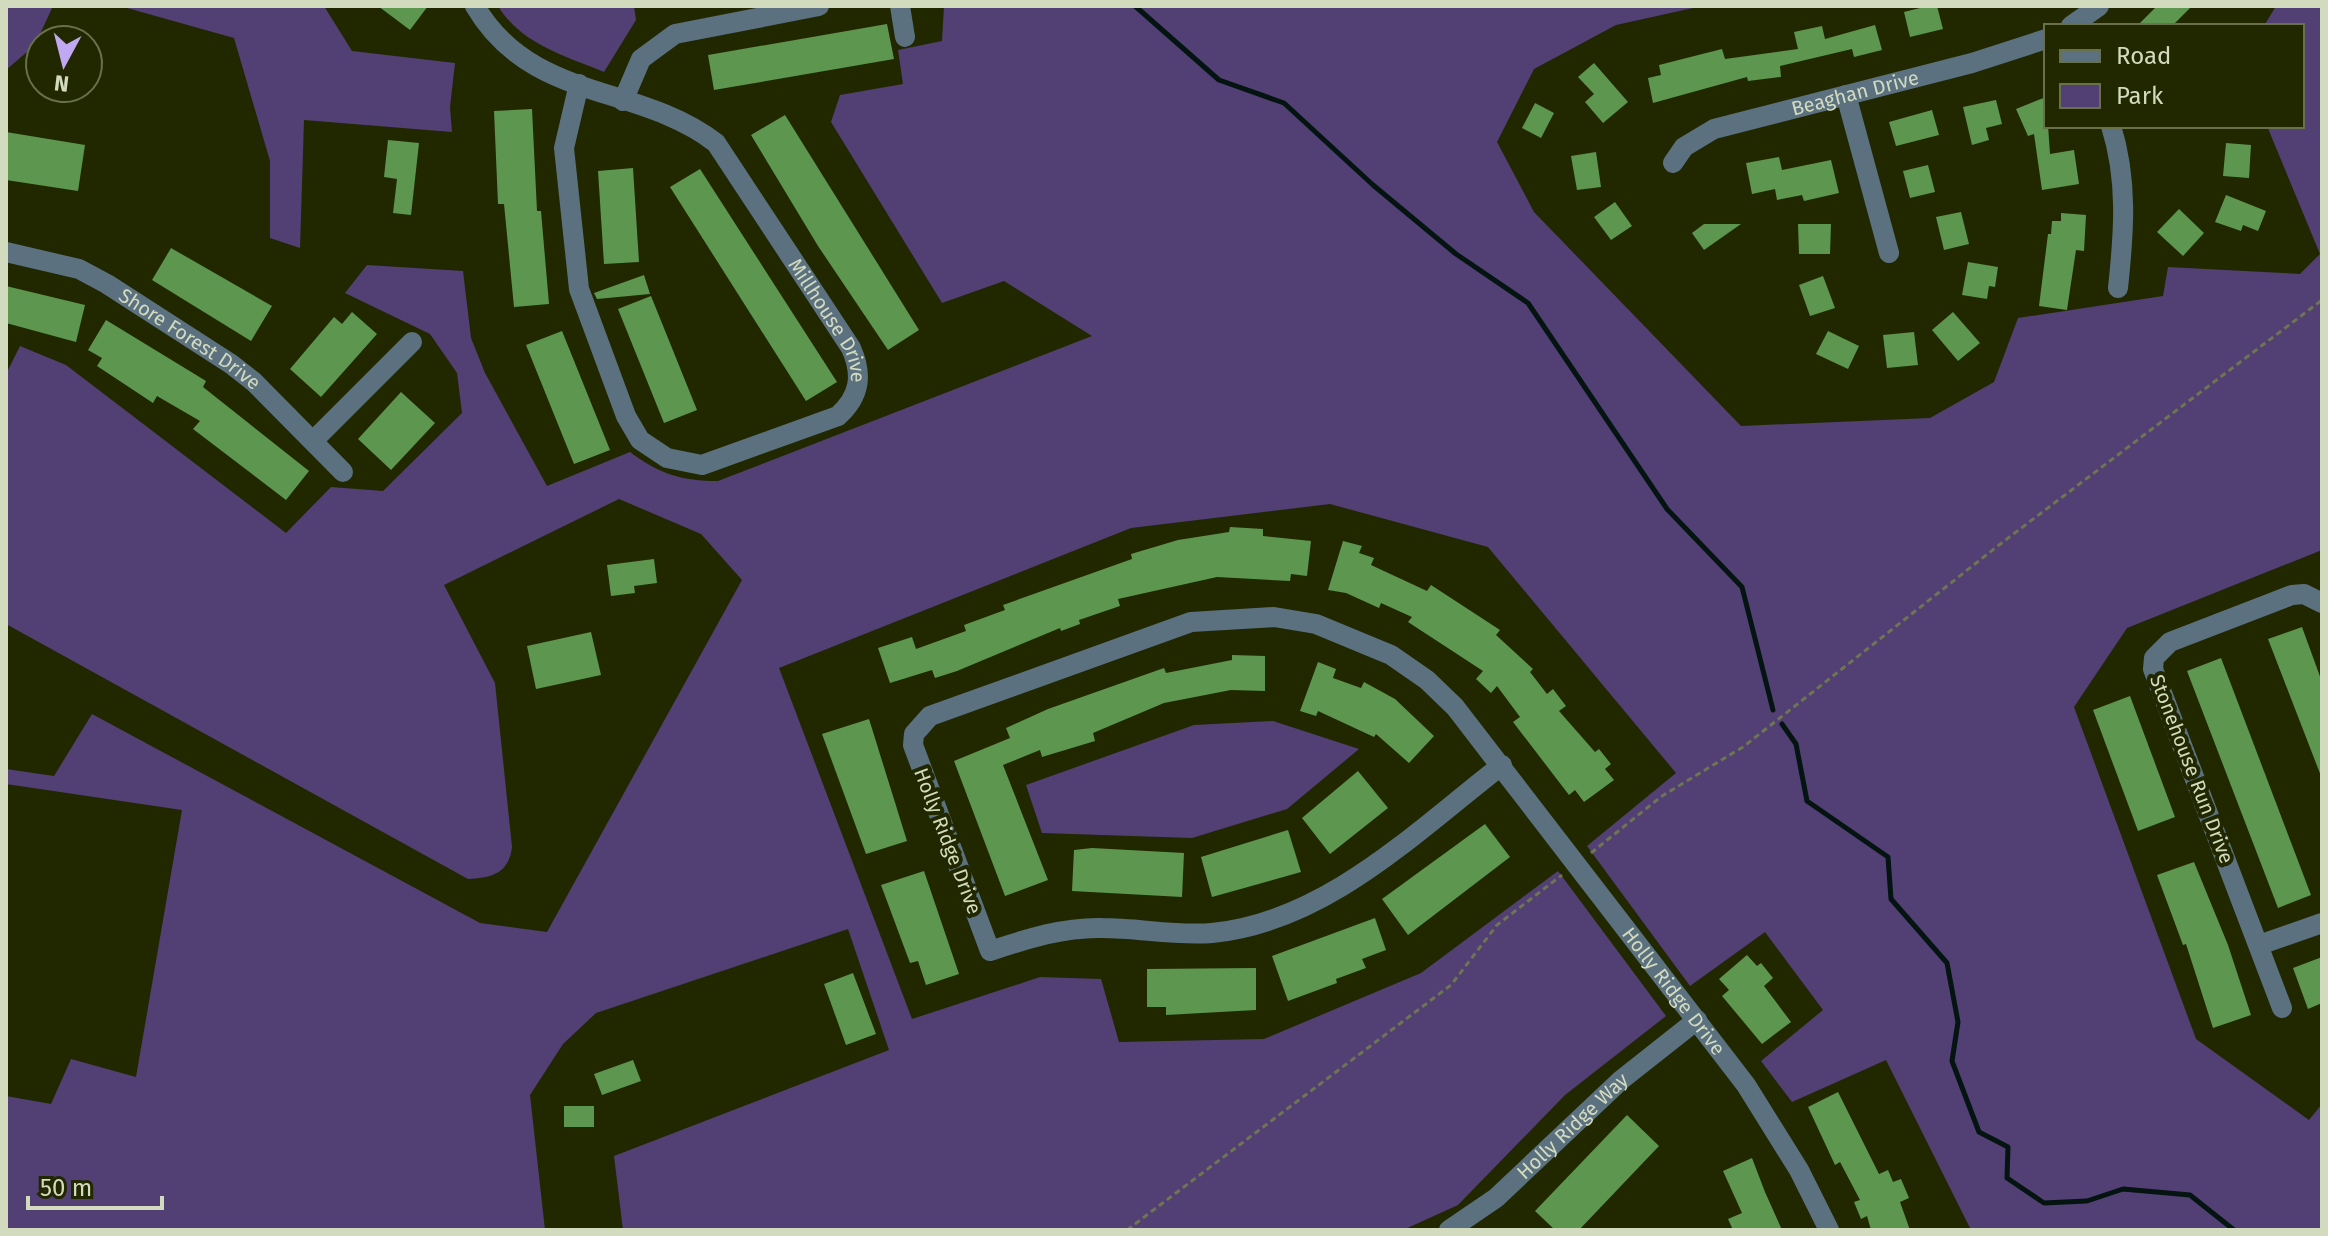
<svg xmlns="http://www.w3.org/2000/svg" width="2328" height="1236" viewBox="0 0 2328 1236" font-family="'Fira Sans',sans-serif">
<rect width="100%" height="100%" fill="#212800"/>
<!-- green -->
<g fill="#523f74">
<path d="M6,6H53L35,45L6,70Z"/>
<path d="M120,6H324L352,51L455,63L450,107L452,132L304,120L300,248L270,238V161L234,38Z"/>
<path d="M498,6H634L636,20L604,72C565,56 521,44 498,6Z"/>
<path d="M944,6H1702L1616,25L1534,69L1497,142L1534,212L1741,426L1930,418L1994,382L2018,318L2163,296L2168,267L2300,274L2320,254L2267,126H2302V26H2264L2276,6H2322V550L2127,628L2074,707L2196,1039L2309,1120L2322,1104V1230H1971L1886,1060L1792,1102L1761,1061L1823,1010L1765,932L1690,986L1587,846L1676,773L1488,547L1330,504L1131,528L779,668L912,1019L1040,977L1101,979L1119,1042L1264,1039L1421,973L1558,871L1666,1016L1565,1095L1458,1205L1403,1230H623L614,1156L889,1050L848,929L596,1013L563,1044L530,1095L545,1230H6V1096L51,1104L71,1059L136,1077L182,810L6,784V769L54,776L92,714L480,923L547,932L742,580L701,534L619,499L444,585L495,683L512,847C509,873 492,878 468,879L6,624V374L20,346L66,365L286,533L331,487L383,491L462,413L457,373L430,334L345,293L367,265L463,271L471,338L485,373L547,486L630,452C659,474 682,481 718,481L1092,336L1004,281L942,303L831,122L840,95L903,84L898,50L942,41Z"/>
<path d="M1273,721L1359,749L1287,809L1192,838L1042,833L1026,785L1194,725Z"/>
</g>
<g fill="none" stroke-linecap="round" stroke-linejoin="round">
<!-- stream -->
<g stroke="#041411" stroke-width="5">
<path d="M1135,6L1219,80L1284,103L1373,185L1456,254L1528,303L1667,509L1742,587L1773,710"/>
<path d="M1782,724L1796,744L1807,801L1888,857L1891,899L1947,963L1958,1022L1952,1061L1979,1132L2008,1147L2007,1178L2044,1203L2087,1201L2123,1189L2190,1195L2234,1230"/>
</g>
</g>
<!-- building -->
<g fill="#5d964e">
<path d="M378,6H428L410,30Z"/>
<path d="M1928,6H1937L1943,29L1910,37L1904,12Z"/>
<path d="M2157,6H2192L2172,26H2137Z"/>
<path d="M887,24L894,59L714,90L708,55Z"/>
<path d="M1875,25L1882,50L1854,57L1852,49L1780,66L1781,77L1748,81L1747,77L1653,103L1648,78L1661,75L1659,65L1722,49L1725,59L1798,49L1794,32L1822,26L1825,39Z"/>
<path d="M1594,63L1628,102L1603,123L1585,102L1594,94L1578,77Z"/>
<path d="M2046,97L2050,154L2074,150L2079,184L2042,190L2034,134L2028,136L2016,109Z"/>
<path d="M1996,100L2002,124L1986,128L1989,140L1972,145L1963,107Z"/>
<path d="M1535,103L1554,113L1541,138L1522,128Z"/>
<path d="M532,109L537,211H541L549,304L514,307L504,204H498L494,111Z"/>
<path d="M1932,110L1939,135L1896,146L1889,122Z"/>
<path d="M785,115L919,330L888,350L818,246L751,135Z"/>
<path d="M6,132L85,145L78,191L6,180Z"/>
<path d="M388,140L419,143L411,215L393,213L397,179L384,177Z"/>
<path d="M2226,143L2251,145L2249,178L2223,176Z"/>
<path d="M1596,152L1601,187L1577,190L1571,156Z"/>
<path d="M1779,157L1782,170L1831,160L1839,193L1804,201L1802,195L1777,200L1775,189L1752,194L1746,163Z"/>
<path d="M1928,165L1935,192L1910,198L1903,171Z"/>
<path d="M633,168L639,262L604,264L598,171Z"/>
<path d="M700,169L837,382L806,401L670,187Z"/>
<path d="M2226,195L2266,211L2258,231L2243,225L2241,231L2215,222Z"/>
<path d="M1615,202L1632,226L1611,240L1594,217Z"/>
<path d="M2179,209L2204,233L2183,256L2157,232Z"/>
<path d="M1961,212L1969,244L1944,250L1936,217Z"/>
<path d="M2061,213L2086,215L2084,251L2076,250L2067,310L2039,306L2048,234H2051L2052,221H2061Z"/>
<path d="M1704,224H1741L1704,250L1692,233Z"/>
<path d="M1798,224H1831L1830,254H1799Z"/>
<path d="M171,248L272,306L251,341L152,280Z"/>
<path d="M1968,262L1998,267L1995,287L1989,286L1987,299L1962,295Z"/>
<path d="M644,275L650,294L597,299L594,293Z"/>
<path d="M1823,276L1835,308L1810,316L1799,285Z"/>
<path d="M6,286L85,305L76,342L6,323Z"/>
<path d="M651,296L697,410L664,423L618,309Z"/>
<path d="M352,312L377,334L321,397L290,369L334,317L342,324Z"/>
<path d="M1953,312L1980,343L1958,361L1932,330Z"/>
<path d="M106,320L206,381L203,387L309,471L286,500L193,429L200,421L157,396L153,403L97,366L102,358L88,350Z"/>
<path d="M562,331L610,450L574,464L526,345Z"/>
<path d="M1828,331L1859,346L1848,369L1816,354Z"/>
<path d="M1914,332L1918,365L1887,368L1883,335Z"/>
<path d="M401,392L435,423L391,470L358,439Z"/>
<path d="M1230,527L1263,529V536L1311,541L1307,576L1291,574L1290,581L1217,577L1118,599L1120,606L1079,620L1080,624L1061,631L1060,628L957,671L935,678L932,670L890,683L878,648L912,637L916,649L966,631L964,625L1005,610L1003,605L1132,559L1131,554L1178,540L1229,532Z"/>
<path d="M1343,541L1362,546L1359,553L1374,558L1371,565L1427,591L1431,585L1500,630L1496,635L1533,669L1530,672L1547,694L1553,689L1566,706L1559,711L1595,752L1599,749L1611,764L1605,769L1614,780L1584,802L1575,790L1569,795L1513,722L1520,717L1497,686L1491,693L1476,679L1483,671L1408,622L1412,617L1381,603L1379,608L1346,593L1328,590Z"/>
<path d="M654,559L657,583L634,586L635,593L611,596L607,565Z"/>
<path d="M2302,627L2322,682L2321,776L2268,639Z"/>
<path d="M591,632L601,675L536,689L527,646Z"/>
<path d="M1232,655L1265,656V691L1231,690L1164,703L1093,733L1095,741L1042,757L1040,750L1003,765L1048,880L1005,896L954,761L1010,738L1006,728L1048,709L1164,668L1166,673L1232,660Z"/>
<path d="M2221,658L2311,895L2278,908L2187,671Z"/>
<path d="M1318,662L1336,669L1333,678L1361,688L1364,682L1395,699L1434,736L1409,763L1376,734L1374,737L1318,711L1316,716L1300,711Z"/>
<path d="M2130,696L2175,817L2138,831L2093,710Z"/>
<path d="M869,719L907,841L866,854L822,734Z"/>
<path d="M1358,771L1388,808L1330,854L1302,818Z"/>
<path d="M1485,824L1510,857L1408,935L1382,899Z"/>
<path d="M1288,830L1301,872L1212,897L1201,857Z"/>
<path d="M1092,848L1184,853L1182,897L1072,891L1074,850Z"/>
<path d="M2194,862L2228,945L2251,1015L2213,1028L2186,944L2183,945L2157,875Z"/>
<path d="M924,871L959,974L926,985L918,961L910,963L881,885Z"/>
<path d="M1375,918L1386,950L1362,959L1366,968L1336,979L1337,983L1288,1001L1272,956Z"/>
<path d="M1747,955L1757,966L1761,963L1773,978L1764,986L1791,1022L1762,1044L1722,996L1729,990L1719,979Z"/>
<path d="M2322,957V1003L2308,1009L2293,968Z"/>
<path d="M1256,968V1010L1166,1015V1007H1147V969Z"/>
<path d="M853,973L876,1034L846,1045L824,984Z"/>
<path d="M633,1060L641,1081L602,1095L594,1074Z"/>
<path d="M1838,1092L1879,1174L1888,1170L1893,1182L1901,1179L1909,1198L1900,1202L1910,1230H1871L1867,1216L1861,1219L1854,1202L1860,1200L1840,1162L1835,1165L1808,1107Z"/>
<rect x="564" y="1106" width="30" height="21"/>
<path d="M1627,1115L1659,1146L1579,1230H1555L1535,1211Z"/>
<path d="M1752,1158L1765,1192L1782,1230H1733L1728,1219L1742,1213L1723,1171Z"/>
</g>
<g fill="none" stroke-linecap="round" stroke-linejoin="round">
<!-- path -->
<g stroke="#6d7552" stroke-width="3" stroke-dasharray="6 4" stroke-linecap="butt">
<path d="M1591,853L1662,796L1743,747L1999,545L2322,300"/>
<path d="M1127,1230L1451,985L1497,925L1562,875"/>
</g>
<!-- minor -->
<g stroke="#5b7180" stroke-width="20">
<path id="s1" d="M475,6C531,102 638,83 716,143L851,348C863,375 860,396 838,416L702,465L667,458L640,440L626,416L579,289L564,148L579,84"/>
<path d="M900,6L905,37"/>
<path d="M2071,26L2099,6"/>
<path d="M1846,95L1889,253"/>
<path d="M623,101L641,59L675,34L819,6"/>
<path d="M2111,126C2128,180 2124,232 2118,288"/>
<path id="s2" d="M1673,163L1684,147L1714,129L1972,63L2046,39"/>
<path id="s3" d="M6,252L79,269L107,284L231,364L254,382L343,472"/>
<path d="M313,441L412,342"/>
<path id="s4" d="M1502,765C1415,832 1326,922 1212,933C1175,936 1139,928 1102,928C1063,927 1027,939 990,951L913,745L914,734L930,716L1191,622L1274,617L1316,624L1391,655L1427,680L1455,707L1746,1085L1799,1170L1829,1230"/>
<path d="M2259,945L2322,923"/>
<path d="M2282,1008L2153,669L2154,658L2170,642L2292,595L2304,594L2322,603"/>
<path id="s5" d="M1449,1230L1496,1198L1621,1080L1697,1020"/>
</g>
</g>
<g text-anchor="middle" dominant-baseline="central" stroke-width="8" stroke-linejoin="round" paint-order="stroke">
<!-- street labels -->
<g font-size="20" fill="#d3dbbe" stroke="#212800">
<text stroke="none"><textPath href="#s2" startOffset="200">Beaghan Drive</textPath></text>
<text stroke="none"><textPath href="#s1" startOffset="494">Millhouse Drive</textPath></text>
<text stroke="none"><textPath href="#s3" startOffset="206">Shore Forest Drive</textPath></text>
<text transform="translate(2192 769) rotate(69)">Stonehouse Run Drive</text>
<text transform="translate(948 841) rotate(69)">Holly Ridge Drive</text>
<text stroke="none"><textPath href="#s4" startOffset="1746">Holly Ridge Drive</textPath></text>
<text stroke="none"><textPath href="#s5" startOffset="162">Holly Ridge Way</textPath></text>
</g>
</g>
<!-- border -->
<rect width="2328" height="1236" fill="none" stroke="#d3dbbe" stroke-width="16"/>
<!-- legend -->
<rect x="2044" y="24" width="260" height="104" fill="#212800" stroke="#68704c" stroke-width="2"/>
<rect x="2060" y="50" width="40" height="12" fill="#5b7180" stroke="#68704c" stroke-width="2"/>
<text x="2116" y="64" font-size="24" fill="#d3dbbe">Road</text>
<rect x="2060" y="84" width="40" height="24" fill="#523f74" stroke="#68704c" stroke-width="2"/>
<text x="2116" y="104" font-size="24" fill="#d3dbbe">Park</text>
<!-- north arrow -->
<g transform="translate(64 64) rotate(187)"><circle r="38" fill="#212800" stroke="#68704c" stroke-width="2"/>
<path d="M0-6L14 30L0 20L-14 30Z" fill="#c1a8f3"/>
<text y="-12" font-size="22" font-weight="bold" text-anchor="middle" fill="#d3dbbe">N</text>
</g>
<!-- scale -->
<path d="M28 1196v12h134v-12" fill="none" stroke="#d3dbbe" stroke-width="4"/>
<text x="40" y="1196" font-size="24" fill="#d3dbbe" stroke="#212800" stroke-width="6" paint-order="stroke">50 m</text>
</svg>
